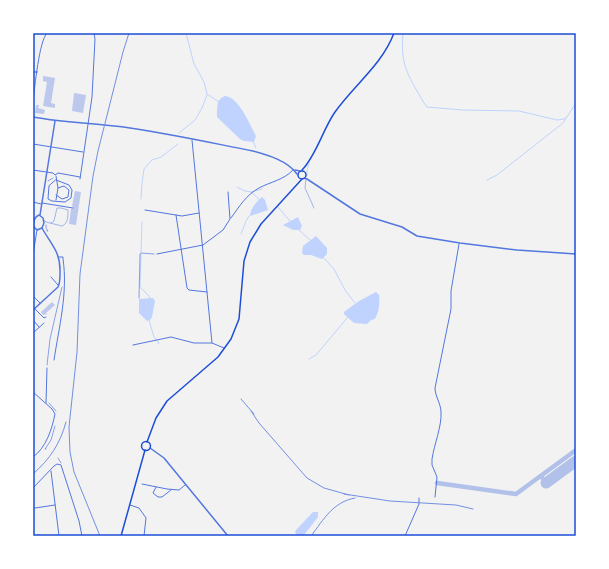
<svg xmlns="http://www.w3.org/2000/svg" width="609" height="569" viewBox="0 0 609 569" font-family="'Source Sans 3',sans-serif">
<rect width="100%" height="100%" fill="#f2f2f2"/>
<!-- water -->
<g fill="#bfd3fe">
<path d="M225,96C239,97 250,125 256,136L254,142L244,141L240,139L217,117V109L218,102L221,98Z"/>
<path d="M262,197L265,200L268,210L250,216C250,209 257,201 262,197Z"/>
<path d="M298,217L302,226L300,230H293L283,225Z"/>
<path d="M316,236L327,248V254L322,259L311,255H304L302,253L303,246Z"/>
<path d="M376,292L379,295C380,304 379,312 375,319L371,320L367,324L354,323L344,314V312L359,301Z"/>
<path d="M153,298L155,301L152,317L150,320L147,321L139,313V299Z"/>
<path d="M313,512H318V517L304,535L297,536L295,532L297,529Z"/>
</g>
<g fill="none" stroke-linecap="round" stroke-linejoin="round">
<!-- stream -->
<g stroke="#bfd3fe" stroke-width="1">
<path d="M186,33L194,64L204,82L207,94L219,102"/>
<path d="M403,33C401,58 404,69 417,91C420,96 423,102 427,107L462,110L519,111L557,120L564,119L567,117"/>
<path d="M179,133L195,120L202,108L207,95"/>
<path d="M253,141L256,148"/>
<path d="M307,176V170L309,164"/>
<path d="M487,180L497,175L563,123L576,103"/>
<path d="M237,187L245,191L251,192"/>
<path d="M141,199L142,183L144,169L152,160L161,157L178,144"/>
<path d="M260,200L251,192L262,189"/>
<path d="M278,207L290,221"/>
<path d="M299,230L310,240"/>
<path d="M241,234L246,221L249,216"/>
<path d="M141,252L142,222"/>
<path d="M141,254L140,287L149,296L150,300"/>
<path d="M323,257L334,269L345,290L355,303"/>
<path d="M149,320L154,337L159,343L158,344"/>
<path d="M309,359L316,355L348,317"/>
</g>
<!-- taxiway -->
<g stroke="#b2c1ea" stroke-width="4.5">
<path d="M541,476L546,483"/>
<path d="M437,483L516,494L576,450"/>
</g>
<!-- runway -->
<path stroke="#b2c1ea" stroke-width="11" d="M546,483L576,461"/>
</g>
<!-- building -->
<g fill="#bdc9ec">
<path d="M43,76L55,78L51,103L55,104V108L43,106L47,82L43,81Z"/>
<path d="M74,93L86,95L83,113L72,111Z"/>
<path d="M36,105H39L38,108L45,110L44,114L35,113Z"/>
<path d="M75,191L81,192L76,225L69,224L71,209L73,208V207L72,206Z"/>
<path d="M52,302L55,305L46,313L47,314L43,315L41,312Z"/>
</g>
<g fill="none" stroke-linecap="round" stroke-linejoin="round">
<!-- path -->
<g stroke="#1d4ed8" stroke-width="0.5">
<path d="M48,181L53,178"/>
<path d="M46,225V228L48,231H47"/>
<path d="M139,298L140,254L141,253L154,254"/>
<path d="M47,365L50,339L62,287"/>
<path d="M49,403L56,411"/>
<path d="M46,449H45L51,440L55,426"/>
<path d="M58,458L61,463"/>
</g>
<!-- service -->
<g stroke="#5277de" stroke-width="0.5">
<path d="M306,179L305,188L314,208"/>
<path d="M44,220L46,222L62,226C68,224 68,216 68,210L61,208H57L54,221L51,223"/>
</g>
<!-- pedestrian -->
<path stroke="#5277de" stroke-width="1" d="M42,203L73,208"/>
<!-- minor -->
<g stroke="#5277de" stroke-width="1">
<path d="M33,100C35,87 39,41 47,33"/>
<path d="M192,140L212,343"/>
<path d="M33,144L83,152"/>
<path d="M33,170L53,173L55,175L58,173L80,177"/>
<path d="M56,176L58,188L56,200"/>
<path d="M80,179L92,97L95,39L94,33"/>
<path d="M56,180L69,185L72,190L71,198L65,202L52,201L48,199L49,186Z"/>
<path d="M56,195L62,199L68,197L69,190L64,186L58,188"/>
<path d="M33,202L41,204"/>
<path d="M145,210L182,216L199,213"/>
<path d="M176,215L187,288L189,290L207,292"/>
<path d="M231,218C239,207 246,195 259,188C270,182 284,180 293,170"/>
<path d="M157,254L203,245L223,230L230,219L228,192"/>
<path d="M33,255L37,230"/>
<path d="M51,277L58,285"/>
<path d="M33,296L40,303"/>
<path d="M35,309L44,318L46,317"/>
<path d="M33,320L39,327"/>
<path d="M33,333L44,323"/>
<path d="M133,345L171,337L194,343H212L224,348"/>
<path d="M54,360C59,327 68,293 63,259V257H59"/>
<path d="M33,392L52,409L55,414C52,429 46,448 33,457"/>
<path d="M46,403L47,368"/>
<path d="M51,471L59,536"/>
<path d="M142,484L167,489L179,490L185,485"/>
<path d="M156,487L153,493L158,497H162L171,490"/>
<path d="M33,488L54,466L57,464L61,465L79,521L82,536"/>
<path d="M435,497L437,477L432,465V459C434,445 442,426 441,412C441,404 435,396 435,388L451,309V291L459,244"/>
<path d="M130,505L139,508L146,518L144,536"/>
<path d="M35,508L55,505"/>
<path d="M33,536L39,535"/>
<path d="M405,536L419,504V498"/>
</g>
<!-- tertiary -->
<g stroke="#5277de" stroke-width="1.5">
<path d="M33,72H37"/>
<path d="M33,117C65,123 98,123 130,128C171,134 212,143 253,151C268,155 288,161 297,174"/>
<path d="M295,170L300,171"/>
<path d="M304,178L307,179L360,214L402,227L417,236L460,243L517,250L576,254"/>
<path d="M39,215L43,218L44,223L42,228L37,230L34,227C33,223 34,217 39,215Z"/>
<path d="M40,215L55,121"/>
<path d="M33,310L58,287C60,283 60,279 60,274C61,252 52,246 42,228"/>
<path d="M150,448L164,458L228,536"/>
</g>
<!-- secondary -->
<g stroke="#1d4ed8" stroke-width="1.5">
<path d="M302,170C316,156 323,129 335,112C354,85 382,65 394,33"/>
<circle cx="302" cy="175" r="4"/>
<circle cx="146" cy="446" r="4.5"/>
<path d="M147,442L156,418L167,401L218,357L231,339L239,319L244,261L250,242L261,224L302,179"/>
<path d="M121,536L145,450"/>
</g>
<!-- rail -->
<g stroke="#7290e2" stroke-width="1">
<path d="M241,399L254,414"/>
<path d="M251,411L259,423L307,478L324,488L349,495"/>
<path d="M33,474C50,459 60,444 66,422"/>
<path d="M344,494L390,501L456,505L473,509"/>
<path d="M100,536L74,472L70,452L69,427L77,352L80,274L93,176L98,151L123,52L129,33"/>
<path d="M311,536C324,519 333,502 355,498"/>
</g>
</g>
<!-- border -->
<rect width="609" height="569" fill="none" stroke="#ffffff" stroke-width="68"/>
<rect x="34" y="34" width="541" height="501" fill="none" stroke="#1d4ed8" stroke-width="1.5"/>
</svg>
